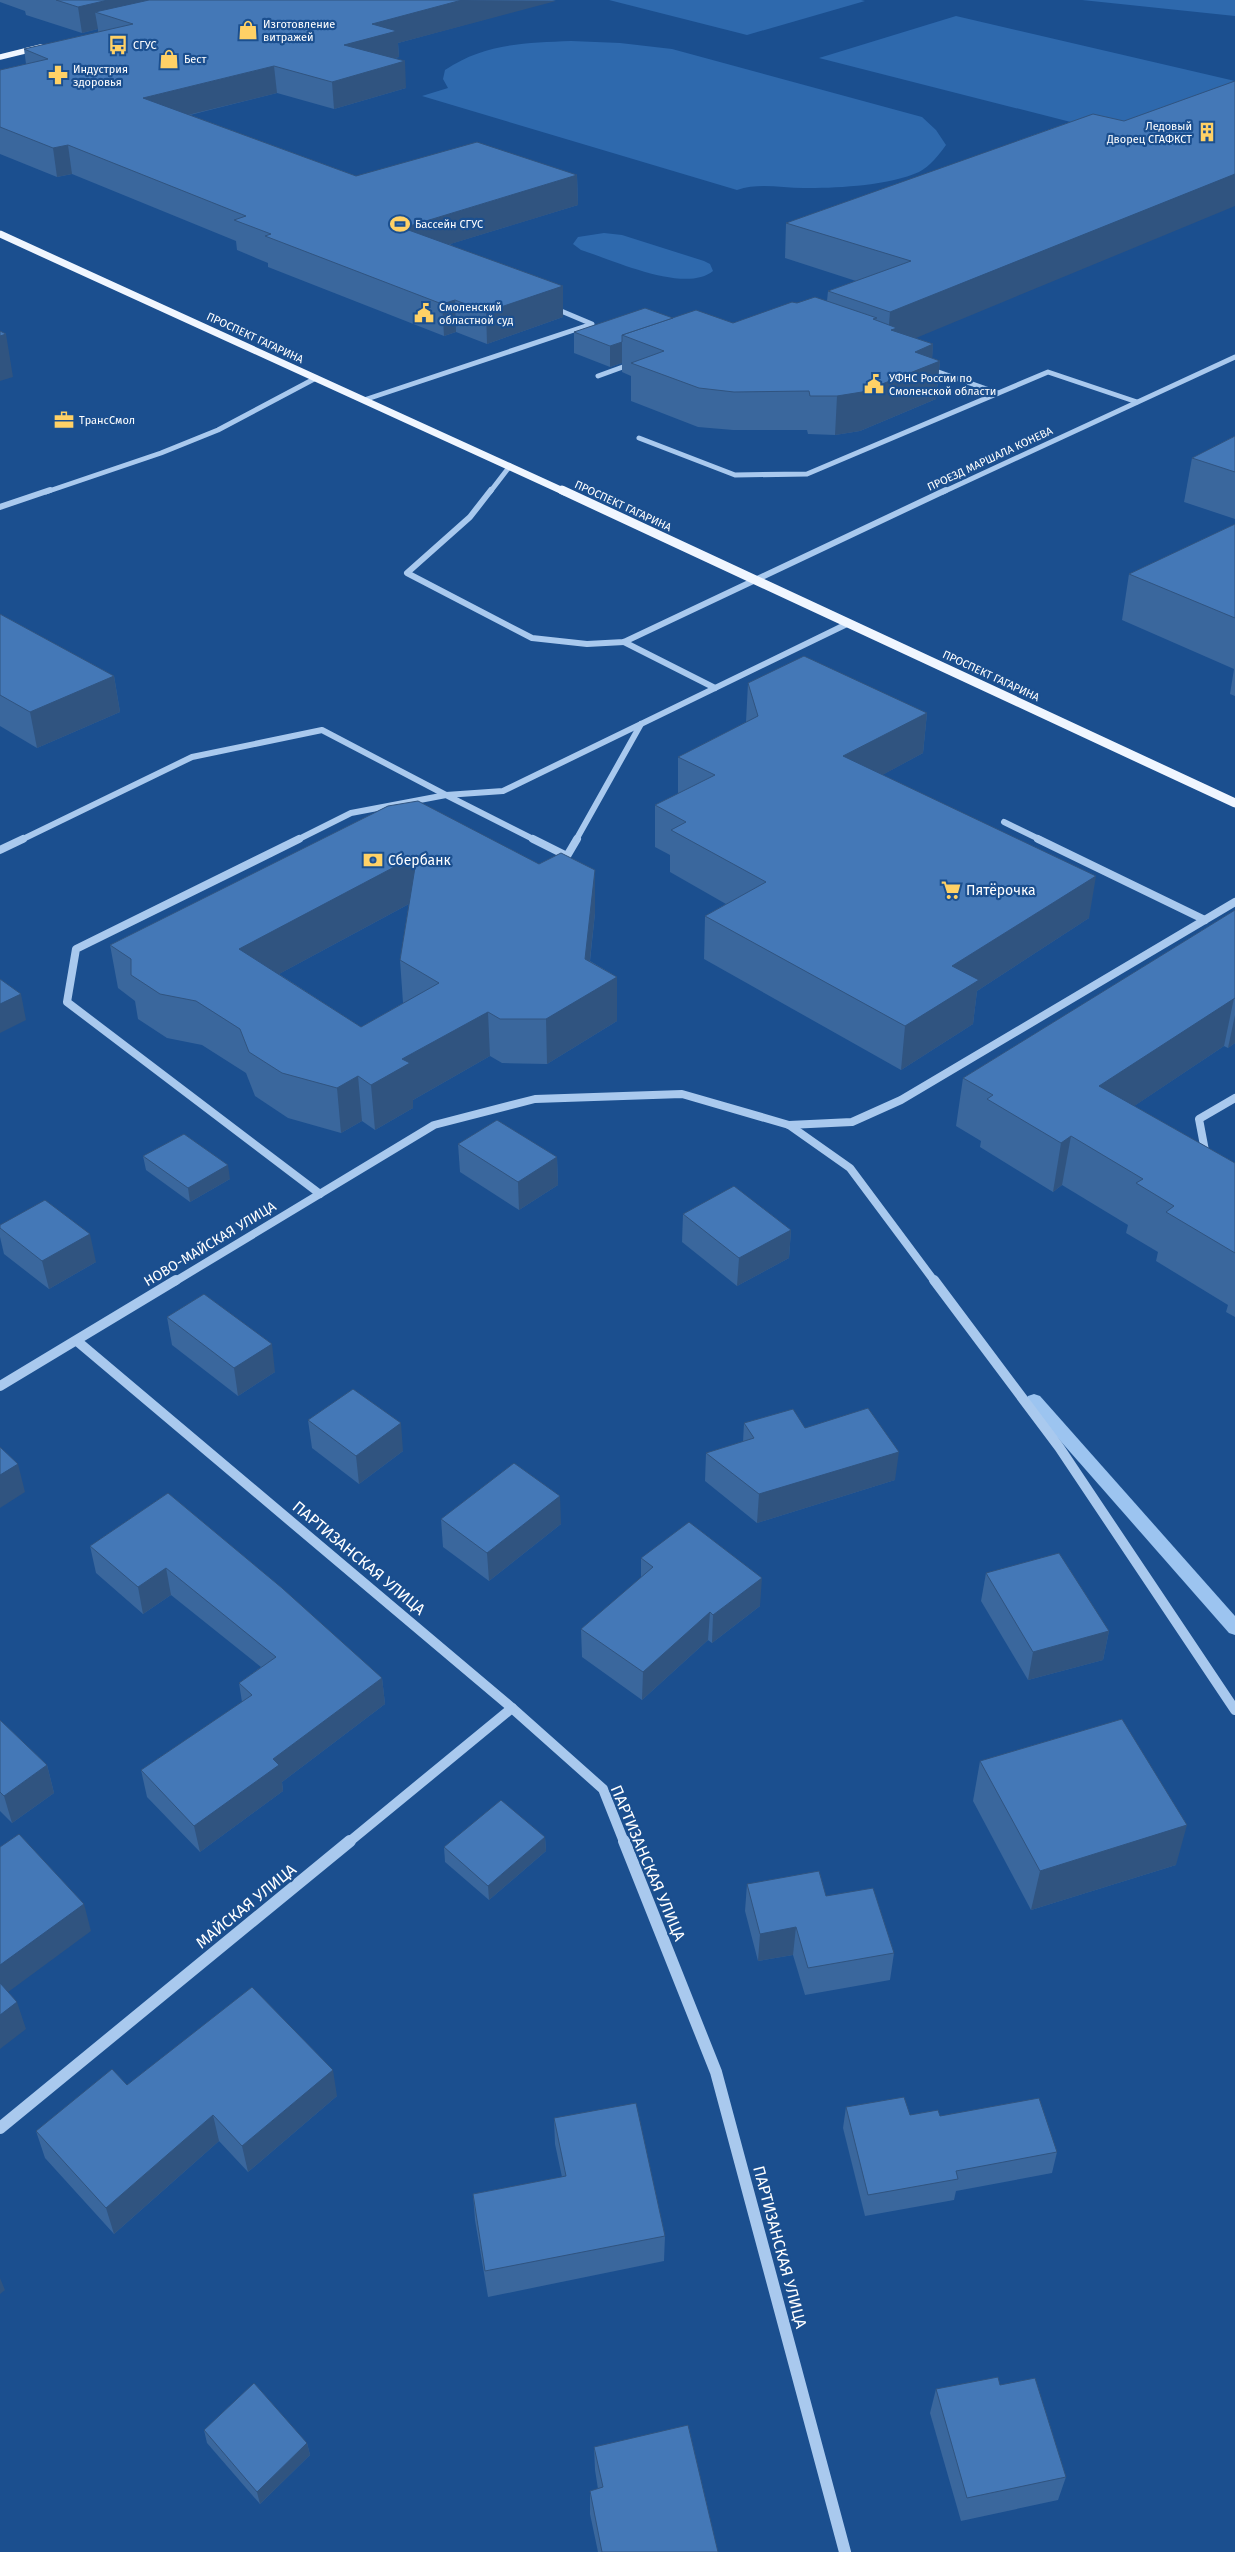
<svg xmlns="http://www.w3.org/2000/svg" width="1235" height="2552" viewBox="0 0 1235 2552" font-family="'Fira Sans',sans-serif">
<rect width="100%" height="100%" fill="#1b4f8f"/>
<!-- green -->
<g fill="#2e69ad">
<path d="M609,0H861L865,1L747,35Z"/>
<path d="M1082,0H1235V16Z"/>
<path d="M956,16L1235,81L1102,130L819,58Z"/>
<path d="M571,41L620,43L672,49L922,117L936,130L946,145C939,155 930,166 919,172C890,185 841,188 809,188C784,189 761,182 737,190L422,96L448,88L443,79L445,70C485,43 525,43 571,41Z"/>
<path d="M604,233L622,235L704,261L710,264L713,271C685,294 613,260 581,250L573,244L578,237Z"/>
</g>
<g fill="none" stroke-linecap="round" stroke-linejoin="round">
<!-- stream -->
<path fill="#9cc4f0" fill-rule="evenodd" d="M1034,1394L1040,1396L1235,1616V1635L1229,1633L1028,1404L1026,1400L1028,1396Z"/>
<!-- minor-far4 -->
<g stroke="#a9c9ee" stroke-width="5">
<path d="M927,368L998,393"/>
<path d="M598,376L631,364"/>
<path d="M364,400L592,324L554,308"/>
<path d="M639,438L735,475L807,474L1048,372L1137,402"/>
<path d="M46,492L161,453L218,430L316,378"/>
<path d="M490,492L510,466"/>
<path d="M943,492L1235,357"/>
</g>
<!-- minor-far3 -->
<g stroke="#a9c9ee" stroke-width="6">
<path d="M491,490L470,517L407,573L532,638L587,644L624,642L946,490"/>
<path d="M0,507L50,490"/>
<path d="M624,642L715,688"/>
<path d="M1004,822L1041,840"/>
<path d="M21,840L192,757L322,730L446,795L503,791L849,623"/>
<path d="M297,840L351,813L446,795L535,840"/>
<path d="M576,840L641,724"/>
</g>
<!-- minor-far2 -->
<g stroke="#a9c9ee" stroke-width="8">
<path d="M299,839L76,949L67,1002L320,1194"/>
<path d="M533,839L567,856L577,839"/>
<path d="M1038,839L1205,920"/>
<path d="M0,850L23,839"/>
<path d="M789,1125L852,1122L901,1100L1235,902"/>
<path d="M1206,1156L1199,1119L1235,1098"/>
<path d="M174,1282L434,1125L535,1099L682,1094L789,1125L850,1168L935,1282"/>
</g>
<!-- minor-far1 -->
<g stroke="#a9c9ee" stroke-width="10">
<path d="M934,1280L1059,1447L1235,1710"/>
<path d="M77,1341L512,1708L603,1789L624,1842"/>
<path d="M0,1386L176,1280"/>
<path d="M349,1842L512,1708"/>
</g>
<!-- minor -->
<g stroke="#a9c9ee" stroke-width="12">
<path d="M624,1841L716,2072L845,2552"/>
<path d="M0,2128L350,1841"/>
</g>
<!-- major-far2 -->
<path stroke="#f0f6ff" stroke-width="5.5" d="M0,57L41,47"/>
<!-- major-far1 -->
<path stroke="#f0f6ff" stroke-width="7" d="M0,234L565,492"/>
<!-- major -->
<path stroke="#f0f6ff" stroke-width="9" d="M562,490L1235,803"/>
</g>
<!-- wall -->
<g fill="#3a679d" fill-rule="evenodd">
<path d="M0,0H556L398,43L399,57L395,58L406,88L334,109L277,93L190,115L356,176L577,175L578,205L450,244L563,317L487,344L456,332L444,336L268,267V263L237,250L236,241L72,174L57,177L0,154V70L26,64L24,49L98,32V29L82,33L26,15L25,11L0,2Z"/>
<path d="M1093,114L915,338L933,344L932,358L940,361L936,399L860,431L835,435L808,434L807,430H733L698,427L631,401V376L622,372V363L610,367L574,353V332L673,318L733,323L797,303L827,301L828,291L856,281L785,258L786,223Z"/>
<path d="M1235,436V519L1184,502L1192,458Z"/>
<path d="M1235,524V696L1230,694L1234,669L1122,620L1129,574Z"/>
<path d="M0,614L114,676L120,712L37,748L0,726Z"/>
<path d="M748,683L927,713L923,753L882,775L1089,918L977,991L973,1024L901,1070L704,959L705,916L726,904L670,872V855L655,847V805L678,794V757L746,722Z"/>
<path d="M388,806L595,913L590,961L617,977V1021L547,1064L502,1063L490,1056L413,1100V1108L375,1130L362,1121L341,1133L288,1118L255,1096L246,1073L202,1045L167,1038L138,1019L135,1001L118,988L110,945ZM409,904L400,960L403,1003L361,1027L279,974Z"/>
<path d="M1235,910V1043L1228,1048L1224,1046L1134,1106L1235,1163V1317L1226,1312L1228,1305L1156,1261L1158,1252L1126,1233L1128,1225L1062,1185L1053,1192L980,1147L981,1141L956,1126L963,1078Z"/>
<path d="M458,1144L557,1157L558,1185L519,1210L460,1172Z"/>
<path d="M143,1156L230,1179L190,1202L146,1170Z"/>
<path d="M683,1214L791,1230L789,1258L737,1286L682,1242Z"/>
<path d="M0,1225L96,1262L49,1289L4,1254L0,1237Z"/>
<path d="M167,1317L275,1372L238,1396L172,1345Z"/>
<path d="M308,1420L403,1451L359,1484L312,1448Z"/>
<path d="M744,1423L805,1428L895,1480L757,1523L705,1481L706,1453L743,1442Z"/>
<path d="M168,1493L382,1678L385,1704L282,1782L283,1791L200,1852L147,1797L141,1770L242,1702L239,1683L261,1667L171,1595L143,1614L96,1573L90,1546Z"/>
<path d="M441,1519L561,1524L489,1581L443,1547Z"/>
<path d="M641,1558L760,1606L712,1643L708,1640L642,1700L582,1657L581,1629L641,1578Z"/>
<path d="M986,1573L1109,1631L1103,1660L1028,1680L981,1601Z"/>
<path d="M0,1720L47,1765L54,1793L12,1823L0,1811Z"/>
<path d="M980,1761L1176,1865L1031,1910L973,1801Z"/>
<path d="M545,1837L546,1851L489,1900L445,1862L444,1847Z"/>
<path d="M747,1884L826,1896L894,1953L890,1980L805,1995L793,1955L758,1961L745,1911Z"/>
<path d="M127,2085L337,2096L248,2172L219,2141L114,2234L45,2158L36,2131Z"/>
<path d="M846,2107L910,2115L940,2116L1057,2152L1052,2173L956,2191L954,2200L865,2216L843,2128Z"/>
<path d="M554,2118L665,2236L664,2261L488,2297L475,2220L473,2194L562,2177L555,2144Z"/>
<path d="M1000,2385L1066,2477L1058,2500L961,2521L930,2413L936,2389Z"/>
<path d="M204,2430L307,2443L310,2455L260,2504L207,2443Z"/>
<path d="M594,2447L718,2552H598L590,2514V2491L598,2489L595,2470Z"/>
</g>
<!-- shaded-wall -->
<g fill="#305480">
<path d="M108,0H189L95,12L98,29L82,33L78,7Z"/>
<path d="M462,0L556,1L398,43L399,57L346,71L344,45L372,24Z"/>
<path d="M405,61L406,88L334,109L332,82Z"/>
<path d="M274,66L277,93L147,125L143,98Z"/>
<path d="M68,145L72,174L57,177L53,148Z"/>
<path d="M1235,174V206L887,350L890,312Z"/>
<path d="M577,175L578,205L405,258L403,228Z"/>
<path d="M563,286V317L487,344L486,312Z"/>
<path d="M455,300L456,332L444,336L442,304Z"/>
<path d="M6,334L13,377L0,381V336Z"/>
<path d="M622,342V363L610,367V346Z"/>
<path d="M933,344L932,364L940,361L936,399L860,431L835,435L837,396L915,352Z"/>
<path d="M114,676L120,712L37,748L30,712Z"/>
<path d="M927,713L923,753L840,798L843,756Z"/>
<path d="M417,855L420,898L244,993L239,949Z"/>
<path d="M595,870V913L586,995L617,977V1021L547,1064L546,1019L585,959Z"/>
<path d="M1096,876L1089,918L977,991L973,1024L901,1070L905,1026L952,966Z"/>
<path d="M21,994L26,1020L0,1033V1004Z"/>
<path d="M1234,998L1224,1046L1091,1135L1099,1086Z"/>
<path d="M488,1012L490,1056L413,1100V1108L375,1130L371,1085L402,1059Z"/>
<path d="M1235,1015V1043L1228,1048Z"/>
<path d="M358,1076L362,1121L341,1133L337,1088Z"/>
<path d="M1071,1136L1062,1185L1053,1192L1061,1143Z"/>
<path d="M557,1157L558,1185L519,1210L518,1182Z"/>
<path d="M228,1165L230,1179L190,1202L188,1188Z"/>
<path d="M791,1230L789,1258L737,1286L739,1258Z"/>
<path d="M90,1234L96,1262L49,1289L42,1261Z"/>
<path d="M272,1344L275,1372L238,1396L234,1368Z"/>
<path d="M401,1423L403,1451L359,1484L356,1456Z"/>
<path d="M899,1452L895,1480L757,1523L759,1494Z"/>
<path d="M18,1464L25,1492L0,1508V1475Z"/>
<path d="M560,1496L561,1524L489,1581L487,1553Z"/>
<path d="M166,1568L171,1595L143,1614L138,1587Z"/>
<path d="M762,1578L760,1606L712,1643L713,1615Z"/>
<path d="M710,1612L708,1640L642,1700L643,1672Z"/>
<path d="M1109,1631L1103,1660L1028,1680L1033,1652Z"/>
<path d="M382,1678L385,1704L282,1782L283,1791L200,1852L194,1826L273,1759Z"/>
<path d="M47,1765L54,1793L12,1823L4,1796Z"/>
<path d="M1187,1825L1176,1865L1031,1910L1040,1871Z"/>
<path d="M545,1837L546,1851L489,1900L488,1886Z"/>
<path d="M84,1904L91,1931L0,1998V1965Z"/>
<path d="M796,1927L793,1955L758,1961L760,1934Z"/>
<path d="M17,2002L26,2029L0,2049V2015Z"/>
<path d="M333,2070L337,2096L248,2172L242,2146Z"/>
<path d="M213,2115L219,2141L114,2234L106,2208Z"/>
<path d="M0,2278L5,2290L0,2294Z"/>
<path d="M307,2443L310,2455L260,2504L257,2492Z"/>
</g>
<!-- building -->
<g fill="#4478b7" stroke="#305480" fill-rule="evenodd">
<path d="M56,0H108L78,7Z"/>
<path d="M149,0H462L372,24L397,31L344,45L405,61L332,82L274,66L143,98L356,176L477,142L577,175L403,228L563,286L486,312L455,300L442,304L265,236L271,234L234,220L246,216L68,145L53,148L0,127V70L48,59L24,49L133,24L95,12Z"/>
<path d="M1235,81V174L890,312L828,291L911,261L786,223L1093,114L1124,121Z"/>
<path d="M815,297L877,318L873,319L897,328L891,330L933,344L915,352L940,361L862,392L837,396H810L809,391L734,392L699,388L631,363L664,351L622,335L696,310L733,323L792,302L797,303Z"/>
<path d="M645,308L673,318L622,335V342L610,346L574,332Z"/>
<path d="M0,331L6,334L0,336Z"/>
<path d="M1235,436V472L1192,458Z"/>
<path d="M1235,524V618L1129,574Z"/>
<path d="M0,614L114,676L30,712L0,695Z"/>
<path d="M804,656L927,713L843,756L1096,876L952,966L979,980L905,1026L705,916L766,882L671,830L686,822L655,805L715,775L678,757L758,716L748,683Z"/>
<path d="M418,801L539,864L561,853L595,870L585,959L617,977L546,1019H500L488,1012L402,1059L410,1063L371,1085L358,1076L337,1088L282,1073L249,1052L240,1029L196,1001L160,994L131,975V959L110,945L388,806ZM417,855L400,960L439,983L361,1027L239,949Z"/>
<path d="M1235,910V998L1099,1086L1235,1163V1253L1166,1212L1174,1206L1136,1183L1143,1179L1071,1136L1061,1143L987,1099L993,1095L963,1078Z"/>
<path d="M0,979L21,994L0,1004Z"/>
<path d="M497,1120L557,1157L518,1182L458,1144Z"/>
<path d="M184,1134L228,1165L188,1188L143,1156Z"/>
<path d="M734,1186L791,1230L739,1258L683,1214Z"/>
<path d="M45,1200L90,1234L42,1261L0,1228V1225Z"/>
<path d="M204,1294L272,1344L234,1368L167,1317Z"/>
<path d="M353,1389L401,1423L356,1456L308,1420Z"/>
<path d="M868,1408L899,1452L759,1494L706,1453L754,1438L744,1423L793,1409L805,1428Z"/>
<path d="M0,1447L18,1464L0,1475Z"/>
<path d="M514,1463L560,1496L487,1553L441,1519Z"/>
<path d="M168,1493L282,1588L382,1678L273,1759L279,1765L194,1826L141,1770L252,1695L239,1683L276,1657L166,1568L138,1587L90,1546Z"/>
<path d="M689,1522L762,1578L713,1615L710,1612L643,1672L581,1629L653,1567L641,1558Z"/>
<path d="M1059,1553L1109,1631L1033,1652L986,1573Z"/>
<path d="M1122,1719L1187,1825L1040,1871L980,1761Z"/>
<path d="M0,1720L47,1765L4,1796L0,1792Z"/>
<path d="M501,1800L545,1837L488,1886L444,1847Z"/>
<path d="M19,1834L84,1904L0,1965V1847Z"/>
<path d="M819,1871L826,1896L873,1888L894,1953L808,1968L796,1927L760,1934L747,1884Z"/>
<path d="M0,1983L17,2002L0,2015Z"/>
<path d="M252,1987L333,2070L242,2146L213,2115L106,2208L36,2131L112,2069L127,2085Z"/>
<path d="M904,2097L910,2115L938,2110L940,2116L1039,2098L1057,2152L956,2171L958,2179L868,2195L846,2107Z"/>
<path d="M636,2103L665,2236L485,2271L473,2194L566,2176L554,2118Z"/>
<path d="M998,2377L1000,2385L1035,2378L1066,2477L967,2498L936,2389Z"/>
<path d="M254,2383L307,2443L257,2492L204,2430Z"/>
<path d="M688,2425L718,2552H602L590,2491L603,2487L594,2447Z"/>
</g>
<!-- icons -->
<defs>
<symbol id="shop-bare" viewBox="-9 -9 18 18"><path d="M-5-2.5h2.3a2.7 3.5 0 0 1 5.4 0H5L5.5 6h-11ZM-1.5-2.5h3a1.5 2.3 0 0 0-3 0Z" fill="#ffd166" stroke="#1b4f8f" stroke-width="2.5" paint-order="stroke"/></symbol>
<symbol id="bus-bare" viewBox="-9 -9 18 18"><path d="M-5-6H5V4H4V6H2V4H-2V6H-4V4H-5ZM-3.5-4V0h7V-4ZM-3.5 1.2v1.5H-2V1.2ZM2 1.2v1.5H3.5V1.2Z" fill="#ffd166" stroke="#1b4f8f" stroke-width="2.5" paint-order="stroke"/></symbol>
<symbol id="pharmacy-bare" viewBox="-9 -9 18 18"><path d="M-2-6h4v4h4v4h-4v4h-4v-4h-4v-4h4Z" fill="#ffd166" stroke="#1b4f8f" stroke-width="2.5" paint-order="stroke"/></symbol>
<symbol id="building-bare" viewBox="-9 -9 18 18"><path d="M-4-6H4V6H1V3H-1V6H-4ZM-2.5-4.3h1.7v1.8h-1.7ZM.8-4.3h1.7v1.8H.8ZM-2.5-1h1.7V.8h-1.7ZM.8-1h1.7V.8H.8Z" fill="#ffd166" stroke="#1b4f8f" stroke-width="2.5" paint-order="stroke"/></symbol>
<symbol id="stadium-bare" viewBox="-9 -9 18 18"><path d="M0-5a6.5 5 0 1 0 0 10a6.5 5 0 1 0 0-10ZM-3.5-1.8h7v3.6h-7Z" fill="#ffd166" stroke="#1b4f8f" stroke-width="2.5" paint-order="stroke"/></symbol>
<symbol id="civic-bare" viewBox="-9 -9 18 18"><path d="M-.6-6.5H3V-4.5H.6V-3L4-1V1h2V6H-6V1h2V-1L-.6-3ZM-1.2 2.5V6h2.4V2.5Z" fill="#ffd166" stroke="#1b4f8f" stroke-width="2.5" paint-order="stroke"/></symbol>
<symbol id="office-bare" viewBox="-9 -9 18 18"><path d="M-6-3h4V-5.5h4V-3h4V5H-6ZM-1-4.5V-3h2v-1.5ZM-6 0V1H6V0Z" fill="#ffd166" stroke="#1b4f8f" stroke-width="2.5" paint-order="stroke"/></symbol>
<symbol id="bank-bare" viewBox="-9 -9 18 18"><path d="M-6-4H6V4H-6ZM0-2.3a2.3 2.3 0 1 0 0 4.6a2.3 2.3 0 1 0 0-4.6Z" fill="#ffd166" stroke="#1b4f8f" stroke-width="2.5" paint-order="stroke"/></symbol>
<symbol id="supermarket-bare" viewBox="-9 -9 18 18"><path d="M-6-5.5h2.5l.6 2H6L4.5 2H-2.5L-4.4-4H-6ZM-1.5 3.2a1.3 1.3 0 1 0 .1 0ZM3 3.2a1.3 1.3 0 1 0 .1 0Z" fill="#ffd166" stroke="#1b4f8f" stroke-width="2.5" paint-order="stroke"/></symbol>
</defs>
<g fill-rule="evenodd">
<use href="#shop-bare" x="234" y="16" width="28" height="28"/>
<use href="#bus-bare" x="104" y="31" width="28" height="28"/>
<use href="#shop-bare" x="155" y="45" width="28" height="28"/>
<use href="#pharmacy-bare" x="44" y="61" width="28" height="28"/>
<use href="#building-bare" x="1193" y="118" width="28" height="28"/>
<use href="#stadium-bare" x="386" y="210" width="28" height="28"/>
<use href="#civic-bare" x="410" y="299" width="28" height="28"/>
<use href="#civic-bare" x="860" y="370" width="28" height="28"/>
<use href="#office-bare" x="50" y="406" width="28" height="28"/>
<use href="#bank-bare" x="359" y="846" width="28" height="28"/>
<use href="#supermarket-bare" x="937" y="876" width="28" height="28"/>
</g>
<g text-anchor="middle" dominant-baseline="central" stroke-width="4.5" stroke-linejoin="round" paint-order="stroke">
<!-- far-poi labels -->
<g font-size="11" fill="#fff" stroke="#1b4f8f" text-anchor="start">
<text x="263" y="24">Изготовление<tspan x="263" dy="13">витражей</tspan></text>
<text x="133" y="45">СГУС</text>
<text x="184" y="59">Бест</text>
<text x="73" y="69">Индустрия<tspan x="73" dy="13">здоровья</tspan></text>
<text x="1192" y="126" text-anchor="end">Ледовый<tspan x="1192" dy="13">Дворец СГАФКСТ</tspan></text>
<text x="415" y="224">Бассейн СГУС</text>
<text x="439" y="307">Смоленский<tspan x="439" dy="13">областной суд</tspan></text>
<text x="889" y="378">УФНС России по<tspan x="889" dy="13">Смоленской области</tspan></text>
<text x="79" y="420">ТрансСмол</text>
</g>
<!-- far-street labels -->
<g font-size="11" fill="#fff" stroke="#1b4f8f">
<text transform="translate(255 338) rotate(25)">ПРОСПЕКТ ГАГАРИНА</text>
<text transform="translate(990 459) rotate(-25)">ПРОЕЗД МАРШАЛА КОНЕВА</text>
<text transform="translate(623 506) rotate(25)">ПРОСПЕКТ ГАГАРИНА</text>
<text transform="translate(991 676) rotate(25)">ПРОСПЕКТ ГАГАРИНА</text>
</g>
<!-- poi labels -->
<g font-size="14" fill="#fff" stroke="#1b4f8f" text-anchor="start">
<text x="388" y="860">Сбербанк</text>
<text x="966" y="890">Пятёрочка</text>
</g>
<!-- street labels -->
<g font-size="14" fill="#fff" stroke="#1b4f8f">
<text transform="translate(210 1244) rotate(-31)">НОВО-МАЙСКАЯ УЛИЦА</text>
</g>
<!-- near-street labels -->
<g font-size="16" fill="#fff" stroke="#1b4f8f">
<text transform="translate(359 1558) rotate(40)">ПАРТИЗАНСКАЯ УЛИЦА</text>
<text transform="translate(648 1863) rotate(67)">ПАРТИЗАНСКАЯ УЛИЦА</text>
<text transform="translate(246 1906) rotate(-39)">МАЙСКАЯ УЛИЦА</text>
<text transform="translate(780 2247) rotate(75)">ПАРТИЗАНСКАЯ УЛИЦА</text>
</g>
</g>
</svg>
